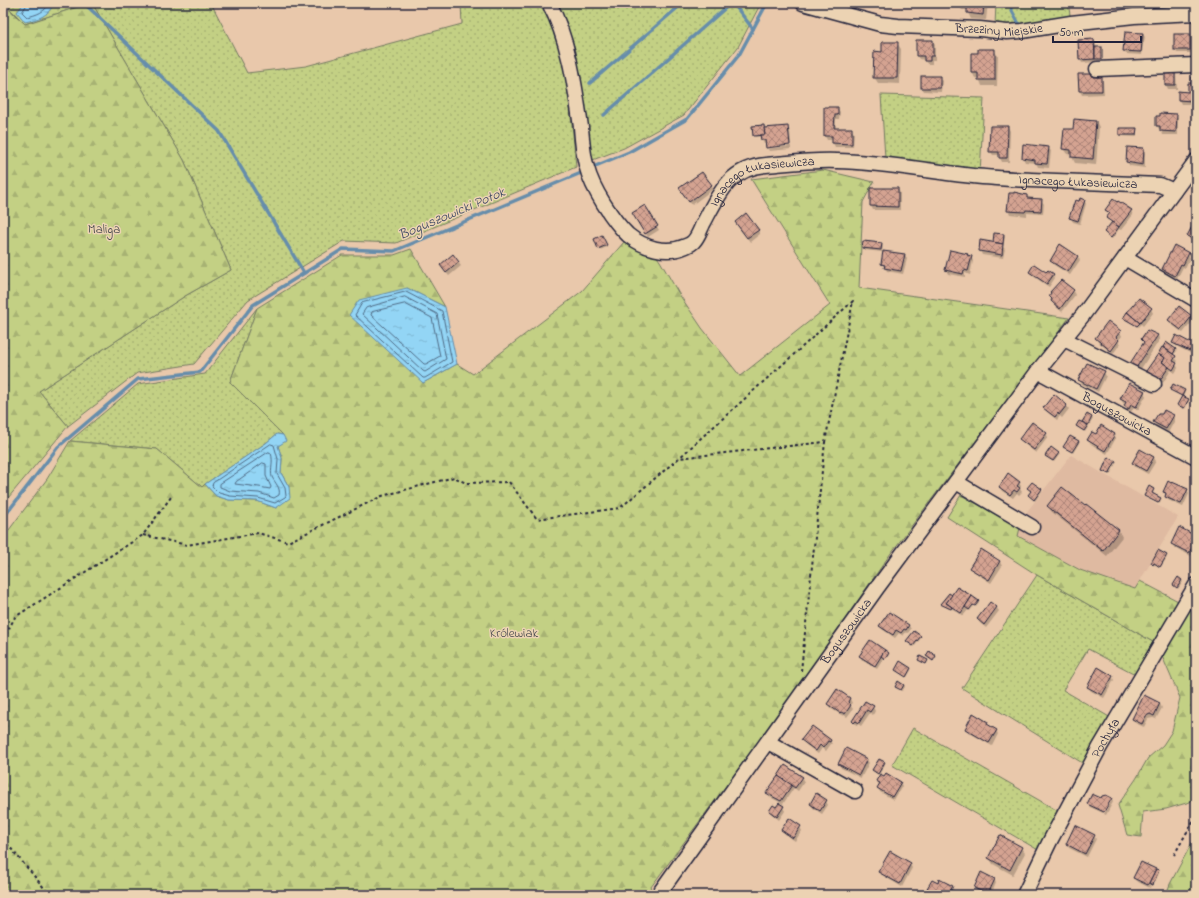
<svg xmlns="http://www.w3.org/2000/svg" width="1199" height="898" viewBox="0 0 1199 898" font-family="'Indie Flower',sans-serif">
<defs>
<pattern id="grass-dots" width="8" height="8" patternUnits="userSpaceOnUse"><rect width="8" height="8" fill="#c3d084"/><path d="M2 2h.1M6 6h.1" fill="none" stroke="#a7b273" stroke-width="1.8" stroke-linecap="round"/></pattern>
<pattern id="forest-firs" width="22" height="20" patternUnits="userSpaceOnUse"><rect width="22" height="20" fill="#c3d084"/><path d="M5 1l3.5 6h-7zM16 11l3.5 6h-7z" fill="#a7b273"/></pattern>
<pattern id="water-ripples" width="26" height="14" patternUnits="userSpaceOnUse"><rect width="26" height="14" fill="#93d5f5"/><path d="M2 4q2-2 4 0t4 0M15 11q2-2 4 0t4 0" fill="none" stroke="#7eb7d3"/></pattern>
<pattern id="building-cross-hatch" width="8" height="8" patternUnits="userSpaceOnUse"><rect width="8" height="8" fill="#d4a391"/><path d="M0 0l8 8M0 8l8-8" fill="none" stroke="#ac8478"/></pattern>
</defs>
<rect width="100%" height="100%" fill="#e9c8ab"/>
<filter id="ink" filterUnits="userSpaceOnUse"><feTurbulence type="fractalNoise" baseFrequency=".025" numOctaves="2"/><feDisplacementMap in="SourceGraphic" scale="8" xChannelSelector="R" yChannelSelector="G"/><feConvolveMatrix kernelMatrix="1 2 1 2 8 2 1 2 1" color-interpolation-filters="sRGB"/></filter>
<g filter="url(#ink)">
<!-- built -->
<path fill="#dfbaa1" d="M1071,455L1178,517L1135,589L1080,570L1018,536L1022,518Z"/>
<!-- grass -->
<g fill="url(#grass-dots)" stroke="#727960">
<path d="M4,3H90L25,24Z"/>
<path d="M92,3H211L247,73L306,66L462,24L461,3H538L553,26L565,67L573,134L576,167L396,243L344,241L248,300L194,364L137,373L68,426L39,391L185,296L231,270L184,160Z"/>
<path d="M556,3H761L738,47L684,115L624,148L590,161L576,51Z"/>
<path d="M996,3H1068L1071,20L995,26Z"/>
<path d="M881,95L984,98L980,174L885,158Z"/>
<path d="M257,308L230,382L283,435L277,434L266,443L205,484L202,487L157,449L70,441L138,384L205,374Z"/>
<path d="M1037,575L1153,642L1135,674L1088,649L1063,690L1111,718L1084,764L962,688Z"/>
<path d="M913,728L1058,811L1040,851L892,765Z"/>
</g>
<!-- forest -->
<g fill="url(#forest-firs)" stroke="#727960">
<path d="M90,3H92L184,160L231,270L185,296L39,391L68,426L3,504V4L25,24Z"/>
<path d="M823,170L874,182L863,202L859,288L1069,318L891,553L768,729L645,895H3V538L47,479L70,441L157,449L202,487L205,484L216,496L229,500L257,501L276,508L289,487L281,473L282,459L278,446L283,435L230,382L257,308L342,255H394L411,249L445,307L407,288L423,383L457,364L473,374L582,291L624,242L653,251L660,261L679,294L702,328L740,376L830,305L751,179Z"/>
<path d="M961,495L1020,528L1018,536L1080,570L1135,589L1140,581L1180,602L1153,642L1037,575L947,517Z"/>
<path d="M1196,597V796L1190,802L1166,809L1143,812L1141,837L1127,835L1118,805L1136,779L1148,758L1163,745L1172,731L1180,698L1162,656Z"/>
<path d="M1196,835V895H1166L1170,884Z"/>
</g>
<!-- water -->
<g fill="url(#water-ripples)" stroke="#668dab">
<path d="M24,3H54C48,17 38,19 25,22L17,12Z"/>
<path d="M407,288L445,307L457,364L423,383L349,315L359,300Z"/>
<path d="M277,434L283,435L286,441L278,446L282,458L281,473L289,487L290,498L276,508L257,501L229,500L216,496L205,484L266,443Z"/>
</g>
<!-- shadow -->
<g fill="#0003">
<path d="M958,3H988L986,20L971,19L968,13V10H962Z"/>
<path d="M1149,3H1165L1161,4L1158,5L1157,4Z"/>
<path d="M1143,34L1145,37L1144,43H1143L1142,55L1126,54L1124,51Z"/>
<path d="M1189,35L1192,39L1191,53H1177L1175,49Z"/>
<path d="M1094,40L1096,44V48L1102,50V60H1096V62L1082,63L1080,59Z"/>
<path d="M933,41L935,44V60H932V64H927L925,60L919,59L917,56Z"/>
<path d="M897,43L901,49L900,84L878,83L874,77L883,53Z"/>
<path d="M994,50L998,56L997,86H982L979,78H975L972,72Z"/>
<path d="M1174,69L1176,73L1177,89H1168L1166,85V70Z"/>
<path d="M1079,75H1092L1094,78H1101L1103,81L1104,94L1082,95L1080,91Z"/>
<path d="M939,77L942,81L941,92L924,91L922,88Z"/>
<path d="M1196,78V98H1193L1194,104H1181L1179,100L1189,93Z"/>
<path d="M837,108L840,112L839,119H836V129H851L854,133L853,147H835L833,143V140H827L825,136Z"/>
<path d="M1176,115L1178,118V135H1163L1161,129H1159L1157,126Z"/>
<path d="M1096,121L1099,127L1096,165L1075,163L1072,157V155L1067,154L1063,149L1074,130Z"/>
<path d="M787,127L790,131L791,144L767,147V143L764,144L762,140L761,136L755,137L754,135L764,129Z"/>
<path d="M1008,127L1010,131L1009,162H1002L1000,158V155H993L990,151Z"/>
<path d="M1136,129L1137,137L1120,136V134Z"/>
<path d="M1024,145L1048,148L1051,151L1049,168L1038,167L1036,163L1025,162L1023,158Z"/>
<path d="M791,146V149L769,151L768,149Z"/>
<path d="M1143,149L1145,153V168L1130,166L1127,162Z"/>
<path d="M702,173L713,189L692,205L682,192Z"/>
<path d="M898,189L900,193V210H873L871,206Z"/>
<path d="M1027,196L1028,199L1041,200L1044,204L1043,214L1027,213V216L1010,214L1008,210Z"/>
<path d="M1084,200L1086,204L1080,224L1073,222L1071,218L1080,203Z"/>
<path d="M1118,203L1131,211L1133,215L1121,230L1119,229L1112,239L1105,233L1112,224L1109,222L1112,224V222L1108,219V221L1107,218L1110,214L1107,210Z"/>
<path d="M644,206L659,230L648,237L633,213Z"/>
<path d="M1196,221V243L1190,240L1188,236Z"/>
<path d="M736,222L758,230L760,234L750,242Z"/>
<path d="M1004,235L1005,237L1003,247L1005,249L1003,258L982,255L980,251L981,242L995,244L994,242Z"/>
<path d="M602,237L607,247L600,250L595,240Z"/>
<path d="M882,244L883,246L882,252L864,250L863,248Z"/>
<path d="M967,254L969,257H971L973,261L970,275L965,273V277L948,274L946,270Z"/>
<path d="M1188,254L1190,258L1185,268L1183,267L1177,279L1165,273L1163,269Z"/>
<path d="M905,255L907,259L903,274L887,271L882,264Z"/>
<path d="M1077,256L1080,260L1070,275L1054,265L1051,261Z"/>
<path d="M458,262L461,266L449,276L443,269Z"/>
<path d="M1030,272L1053,274L1055,278L1049,287L1033,276Z"/>
<path d="M1073,291L1075,295L1062,312L1054,305L1050,296Z"/>
<path d="M1151,309L1153,313L1143,326L1141,324L1138,327L1125,319Z"/>
<path d="M1191,317L1193,321L1183,333L1171,324L1169,320Z"/>
<path d="M1108,323L1120,332L1122,336L1118,341L1120,344L1113,354L1098,342L1096,338Z"/>
<path d="M1147,331L1158,336L1160,339L1137,375L1130,372L1145,344L1142,339Z"/>
<path d="M1177,337L1193,345L1195,349L1192,354L1176,346L1174,342Z"/>
<path d="M1167,343L1177,351L1173,355L1178,361L1176,363L1178,368L1175,373L1171,370L1163,383L1149,374L1147,371Z"/>
<path d="M1104,372L1106,376L1098,392L1082,384L1079,380Z"/>
<path d="M1171,390L1184,391L1185,392L1183,397L1189,401L1185,409L1178,405L1183,397Z"/>
<path d="M1144,392L1146,396L1138,410L1134,408L1131,412L1127,410L1125,406L1126,404L1123,403L1121,399Z"/>
<path d="M1066,405L1069,409L1062,418L1060,416L1057,420L1047,412L1045,408Z"/>
<path d="M1162,414L1173,416L1175,420L1168,433L1156,426L1154,422Z"/>
<path d="M1087,415L1093,419L1085,432L1077,426L1082,423Z"/>
<path d="M1196,420V429L1193,425Z"/>
<path d="M1046,433L1048,437L1036,453L1023,443L1021,439Z"/>
<path d="M1114,434L1116,438L1107,454L1091,444L1088,440L1096,435Z"/>
<path d="M1078,442L1079,443L1073,453L1064,447Z"/>
<path d="M1058,454L1059,455L1054,462L1046,456Z"/>
<path d="M1154,458L1156,461L1148,474L1135,467L1133,463Z"/>
<path d="M1115,461L1116,463L1110,475L1104,472L1103,471Z"/>
<path d="M1019,483L1021,486L1020,489L1022,492L1019,495L1017,493L1013,498L1002,491L1000,487Z"/>
<path d="M1028,488L1041,490L1042,491L1035,501L1029,495L1032,491Z"/>
<path d="M1153,490L1154,491L1152,494L1161,500L1159,504L1145,496Z"/>
<path d="M1187,490L1189,494L1183,507L1168,500L1164,491Z"/>
<path d="M1086,505L1119,531L1122,537L1107,556L1052,512L1048,506L1085,507Z"/>
<path d="M1196,537V547L1191,556L1174,547L1172,544Z"/>
<path d="M981,551L1000,562L1002,566L991,583L973,571L971,568Z"/>
<path d="M1166,556L1167,557L1161,567L1155,564L1154,566L1153,564L1152,563Z"/>
<path d="M1179,579L1183,582L1178,589L1174,585Z"/>
<path d="M957,588L979,603L976,607L974,605L970,611L968,610L963,616L953,609L951,610L953,608H950L949,609L941,604L952,596Z"/>
<path d="M996,607L999,611L986,628L980,623L978,620Z"/>
<path d="M880,626H909L911,629L908,633L906,632L903,636L899,633L895,638L882,629Z"/>
<path d="M920,636L921,638L914,647L908,643Z"/>
<path d="M888,653L889,655L886,659L884,658L877,669L862,660L860,656Z"/>
<path d="M901,663L911,670L907,677L897,671Z"/>
<path d="M1112,676L1114,680L1104,698L1091,691L1088,687Z"/>
<path d="M904,685L905,687L902,691L896,687Z"/>
<path d="M837,691L850,699L852,703L850,705L853,709L847,717L844,715L843,716L830,708L828,704Z"/>
<path d="M866,702L873,707L875,711L873,715L870,713L861,726L858,724L857,726L853,721Z"/>
<path d="M1160,704L1162,708L1156,719L1153,718L1148,719L1144,727L1135,723L1133,719Z"/>
<path d="M987,723L990,727L996,730L998,734L992,746L968,732L966,729Z"/>
<path d="M803,741H830L832,744H831L826,751L822,748L818,754L805,744Z"/>
<path d="M814,759L826,766L827,768L812,763Z"/>
<path d="M867,759L869,763L861,778L841,768L839,764Z"/>
<path d="M879,760L885,764L879,775L873,770Z"/>
<path d="M802,778L804,782L798,791L794,788L783,804L770,797L768,793Z"/>
<path d="M877,781L900,782L902,786L894,800L880,792L878,788L879,784Z"/>
<path d="M1111,798L1103,813L1090,807L1088,804L1101,800Z"/>
<path d="M1112,800L1113,802L1106,815L1104,814Z"/>
<path d="M826,801L828,805L822,814L813,808L811,804Z"/>
<path d="M783,807L785,811L779,820L772,814L770,811Z"/>
<path d="M800,827L802,831L795,841L785,834L782,830Z"/>
<path d="M1094,836L1096,839L1087,857L1069,848L1067,844Z"/>
<path d="M1021,848L1025,853L1013,875L993,864L989,858Z"/>
<path d="M1141,863L1159,871V873L1153,886L1151,885L1150,888L1136,881L1134,878Z"/>
<path d="M910,864L912,868L902,887L882,875L879,872Z"/>
<path d="M994,879L996,883L991,895H986L977,891L975,887Z"/>
<path d="M938,884L952,887L954,891L952,895H925Z"/>
</g>
<g fill="none" stroke-linecap="round" stroke-linejoin="round">
<!-- shore -->
<g stroke="#4f6a85" stroke-width="1">
<path d="M26,3V6L22,12L27,17C36,15 46,12 49,3"/>
<path d="M406,292L442,311L452,362L425,378H423L355,315L362,303Z"/>
<path d="M405,297L437,314L446,359L425,372L423,371L362,314L366,308Z"/>
<path d="M405,304L432,318L440,356L426,364H424L371,315L372,312Z"/>
<path d="M271,444L274,445L278,459L277,474L285,488L286,496L285,497L275,503L258,498L230,496L219,493L212,486L213,483Z"/>
<path d="M269,452L271,453C274,462 270,470 272,477C275,483 281,488 279,495L274,498L259,493L230,491L220,487V484Z"/>
<path d="M263,463L266,464V476L271,487L270,489L259,487L235,484L236,482Z"/>
</g>
<!-- stream -->
<g stroke="#668dab" stroke-width="3.5">
<path d="M84,3L219,131L304,273"/>
<path d="M733,3L753,29"/>
<path d="M1011,3L1012,11L1019,24"/>
<path d="M590,83L683,3"/>
<path d="M604,115L731,3"/>
<path d="M593,167L629,152L687,119L739,55L767,3"/>
<path d="M3,518L58,447L138,379L200,372L253,305L343,249L394,251L581,173"/>
</g>
</g>
<!-- building -->
<g fill="url(#building-cross-hatch)" stroke="#22223b">
<path d="M958,3H984L983,15L967,13V5L958,4Z"/>
<path d="M1125,32L1143,33L1141,52L1123,51Z"/>
<rect x="1174" y="34" width="16" height="16"/>
<path d="M1094,39L1095,59L1079,60L1078,40Z"/>
<path d="M916,40H933V56H930V61H924V56H916Z"/>
<path d="M882,42H898L897,78H873L874,51L882,52Z"/>
<rect x="1095" y="47" width="7" height="12"/>
<path d="M978,49H995V80H978V73H971V53H978Z"/>
<path d="M1175,68V85H1165V69Z"/>
<path d="M1078,74H1093V77H1102V91H1079Z"/>
<rect x="921" y="76" width="19" height="12"/>
<path d="M1192,77H1196V95L1192,94Z"/>
<path d="M1188,83H1192V101L1178,100V91L1188,92Z"/>
<path d="M824,107H838V115H835L834,128H852V144L832,143V136H824Z"/>
<path d="M1160,113L1177,114L1176,132L1160,131V126H1156V116H1160Z"/>
<path d="M1074,119L1096,121L1093,159L1071,157V150L1062,149L1064,129H1073Z"/>
<path d="M764,125L765,135L753,136L752,126Z"/>
<path d="M788,126L790,145L766,148L765,140H761L760,135H765L764,128Z"/>
<path d="M990,126H1008L1007,158H999V152H989Z"/>
<path d="M1119,128H1137L1136,135H1119Z"/>
<path d="M1023,144L1049,147L1047,164L1035,163V160L1022,158Z"/>
<path d="M1127,147L1144,148L1143,165L1126,162Z"/>
<path d="M702,172L712,185L689,202L679,188Z"/>
<path d="M870,188H898V207L870,206Z"/>
<path d="M1014,192L1027,195V198L1042,199L1041,211L1026,210L1025,212L1007,211L1009,193H1014Z"/>
<path d="M1080,198L1085,200L1078,221L1069,218L1075,200L1079,201Z"/>
<path d="M1113,199L1117,202L1118,201L1132,210L1119,227L1106,218L1110,213L1105,210Z"/>
<path d="M645,205L658,226L645,234L632,213Z"/>
<path d="M746,213L759,230L747,238L735,222Z"/>
<path d="M1196,219V241L1187,236Z"/>
<path d="M1112,222L1119,227L1111,238L1104,232Z"/>
<path d="M994,233L1004,234L1003,244L993,242Z"/>
<path d="M602,235L607,245L598,249L594,239Z"/>
<path d="M980,240L1003,244L1002,255L979,251Z"/>
<path d="M863,241L882,243L881,250L862,248Z"/>
<path d="M1060,244L1078,256L1068,272L1050,261Z"/>
<path d="M1174,245L1189,253L1183,265L1181,264L1175,276L1162,269Z"/>
<path d="M1193,249L1196,251V257L1190,254Z"/>
<path d="M950,250L968,254L967,255L972,256L968,271L964,270L963,274L945,270Z"/>
<path d="M883,251L905,254L901,271L884,268L885,265L881,264Z"/>
<path d="M453,254L459,262L446,273L440,265Z"/>
<path d="M1196,258V271L1195,272L1191,270Z"/>
<path d="M1034,264L1046,272L1048,270L1054,274L1047,284L1029,272Z"/>
<path d="M1061,280L1074,290L1060,309L1051,301L1052,299L1049,296L1051,293L1050,292Z"/>
<path d="M1139,298L1152,308L1140,323L1127,312Z"/>
<path d="M1179,306L1192,316L1181,330L1168,320Z"/>
<path d="M1127,312L1140,323L1137,326L1123,318Z"/>
<path d="M1108,321L1121,331L1116,337L1119,340L1111,351L1095,338Z"/>
<path d="M1147,330L1158,335L1134,371L1127,368L1144,342L1141,339Z"/>
<path d="M1176,335L1193,344L1190,351L1172,343Z"/>
<path d="M1166,342L1176,349L1173,354L1163,347Z"/>
<path d="M1162,347L1176,356L1173,361L1177,363L1173,370L1162,362L1165,358L1158,354Z"/>
<path d="M1158,354L1165,358L1162,362L1169,367L1160,380L1146,371Z"/>
<path d="M1087,363L1105,371L1096,389L1078,380Z"/>
<path d="M1129,383L1145,391L1136,407L1131,405L1129,409L1124,406L1126,402L1120,399Z"/>
<path d="M1173,384L1185,390L1182,396L1170,390Z"/>
<path d="M1054,394L1067,405L1059,415L1058,413L1055,417L1043,408Z"/>
<path d="M1182,396L1189,399L1184,408L1177,405Z"/>
<path d="M1164,410L1174,415L1166,429L1153,422L1158,414H1162Z"/>
<path d="M1087,414L1092,417L1088,425L1082,422Z"/>
<path d="M1079,421L1088,425L1084,431L1076,426Z"/>
<path d="M1032,422L1047,433L1034,450L1019,439Z"/>
<path d="M1101,425L1115,434L1105,451L1087,440L1092,432L1096,434Z"/>
<path d="M1070,436L1079,441L1072,452L1063,447Z"/>
<path d="M1051,447L1059,453L1053,461L1045,456Z"/>
<path d="M1140,449L1154,457L1146,471L1132,463Z"/>
<path d="M1108,457L1116,461L1109,474L1102,471Z"/>
<path d="M1008,473L1020,482L1017,486L1020,488L1017,492L1014,490L1010,495L999,487Z"/>
<path d="M1168,481L1171,483L1172,482L1188,489L1181,504L1165,497L1166,493L1163,492Z"/>
<path d="M1032,482L1042,489L1034,500L1028,495L1031,491L1027,488Z"/>
<path d="M1149,486L1154,489L1152,493L1161,498L1158,503L1144,496Z"/>
<path d="M1062,487L1085,505L1086,504L1119,530L1103,551L1047,506Z"/>
<path d="M1179,527L1196,536V540L1189,553L1171,544Z"/>
<path d="M981,549L1000,561L989,580L969,568Z"/>
<path d="M1158,550L1167,555L1160,567L1154,563L1153,565L1151,563Z"/>
<path d="M1178,577L1182,580L1177,588L1173,585Z"/>
<path d="M957,587L972,596L961,613L946,603Z"/>
<path d="M949,593L952,595L946,603L952,607L951,609L940,604Z"/>
<path d="M972,596L979,601L975,606L973,605L969,610L965,607Z"/>
<path d="M990,602L997,607L984,625L977,619Z"/>
<path d="M889,612L909,625L906,630L904,629L901,633L896,630L893,635L879,626Z"/>
<path d="M914,631L921,636L913,646L906,641Z"/>
<path d="M870,640L885,650L875,666L859,656Z"/>
<path d="M885,650L889,653L885,659L881,656Z"/>
<path d="M929,651L936,656L933,661L926,656Z"/>
<path d="M920,656L928,660L926,664L918,660Z"/>
<path d="M900,661L911,668L906,677L895,670Z"/>
<path d="M1098,667L1113,676L1102,695L1087,687Z"/>
<path d="M898,681L904,685L901,690L895,687Z"/>
<path d="M837,689L850,698L848,702L851,705L845,714L841,712L840,713L827,704Z"/>
<path d="M1144,695L1160,703L1154,716L1150,714L1146,716L1142,724L1132,719Z"/>
<path d="M865,701L874,706L870,712L867,710L859,723L856,721L854,723L852,721Z"/>
<path d="M973,713L988,722L987,724L997,730L989,743L965,729Z"/>
<path d="M812,726L831,740L830,742L828,741L823,748L820,745L816,751L801,740Z"/>
<path d="M846,748L867,759L859,775L838,764Z"/>
<path d="M879,759L885,762L878,774L872,770Z"/>
<path d="M785,765L803,777L795,788L778,776Z"/>
<path d="M886,773L901,782L892,797L877,788L880,783L876,781L880,774L884,776Z"/>
<path d="M778,776L792,785L781,801L766,793Z"/>
<path d="M816,793L827,800L820,811L810,804Z"/>
<path d="M1092,794L1101,798L1102,796L1106,795L1112,798L1104,812L1087,804Z"/>
<path d="M779,803L784,806L777,817L769,811L773,805L776,807Z"/>
<path d="M789,818L801,826L793,838L781,830Z"/>
<path d="M1075,825L1095,835L1085,854L1066,844Z"/>
<path d="M1000,835L1022,847L1010,870L988,858Z"/>
<path d="M890,851L911,863L900,884L878,872Z"/>
<path d="M1141,862L1156,869L1148,885L1133,878Z"/>
<path d="M1156,869L1159,870L1153,885L1149,883Z"/>
<path d="M981,872L995,879L988,894L974,888Z"/>
<path d="M939,879L953,886L948,895H923L932,880L938,883Z"/>
</g>
<g fill="none" stroke-linecap="round" stroke-linejoin="round">
<defs>
<g id="minor">
<path id="s1" d="M549,3C569,40 575,86 581,127C582,141 583,155 587,168C592,188 613,221 628,235C644,248 666,255 686,246C689,245 691,244 693,242C698,237 700,230 703,224C719,194 729,168 766,165C789,163 813,160 837,161C882,162 927,171 973,176C992,178 1012,179 1031,180C1074,182 1117,183 1160,185L1174,191"/>
<path id="s2" d="M803,3L880,24L898,26L980,29L1007,32L1022,31L1071,23L1134,16L1196,13"/>
<path d="M1097,69L1196,65"/>
<path d="M1125,258L1196,300"/>
<path d="M1064,339L1154,384"/>
<path id="s3" d="M1038,371L1196,457"/>
<path d="M956,482L1032,527"/>
<path d="M768,742L855,791"/>
<path id="s4" d="M658,895L877,588L1038,371L1083,315L1196,161"/>
<path id="s5" d="M1024,895L1049,843L1100,747L1196,585"/>
</g>
</defs>
<!-- minor casing -->
<use href="#minor" stroke="#22223b" stroke-width="17"/>
<!-- path -->
<g stroke="#22223b" stroke-width="2" stroke-dasharray="3 3" stroke-linecap="butt">
<path d="M143,535L187,545L258,533L288,542L382,496L454,477L466,483L509,482L537,519L620,508L679,458L825,442L853,301L679,458"/>
<path d="M3,640L15,617L143,535L171,497"/>
<path d="M801,671L825,442"/>
<path d="M3,839L50,895"/>
<path d="M1174,855L1196,816"/>
</g>
<!-- minor -->
<use href="#minor" stroke="#ecd3b3" stroke-width="14"/>
</g>
</g>
<g text-anchor="middle" dominant-baseline="central" stroke-width="3" stroke-linejoin="round" paint-order="stroke">
<!-- street labels -->
<g font-size="13" fill="#22223b" stroke="#ecd3b3">
<text stroke="none"><textPath href="#s2" startOffset="199">Brzeziny Miejskie</textPath></text>
<text stroke="none"><textPath href="#s1" startOffset="745">Ignacego Łukasiewicza</textPath></text>
<text stroke="none"><textPath href="#s1" startOffset="421">Ignacego Łukasiewicza</textPath></text>
<text stroke="none"><textPath href="#s3" startOffset="90">Boguszowicka</textPath></text>
<text stroke="none"><textPath href="#s4" startOffset="324">Boguszowicka</textPath></text>
<text stroke="none"><textPath href="#s5" startOffset="177">Pochyła</textPath></text>
</g>
<!-- park labels -->
<g font-size="13" fill="#42454a" stroke="#ecd3b3">
<text x="104" y="229">Maliga</text>
<text x="514" y="633">Królewiak</text>
</g>
<!-- water labels -->
<g font-size="14" font-style="italic" fill="#394660" stroke="#ecd3b3">
<text transform="translate(452 214) rotate(-23)">Boguszowicki Potok</text>
</g>
</g>
<!-- margin -->
<rect width="1199" height="898" fill="none" stroke="#ecd3b3" stroke-width="16"/>
<rect x="8" y="8" width="1183" height="882" fill="none" stroke="#22223b" stroke-width="1.5" filter="url(#ink)"/>
<!-- scale -->
<path d="M1053 36v6h88v-6" fill="none" stroke="#22223b" stroke-width="2"/>
<text x="1059" y="36" font-size="12" fill="#22223b" stroke="#ecd3b3" stroke-width="3" paint-order="stroke">50 m</text>
</svg>
